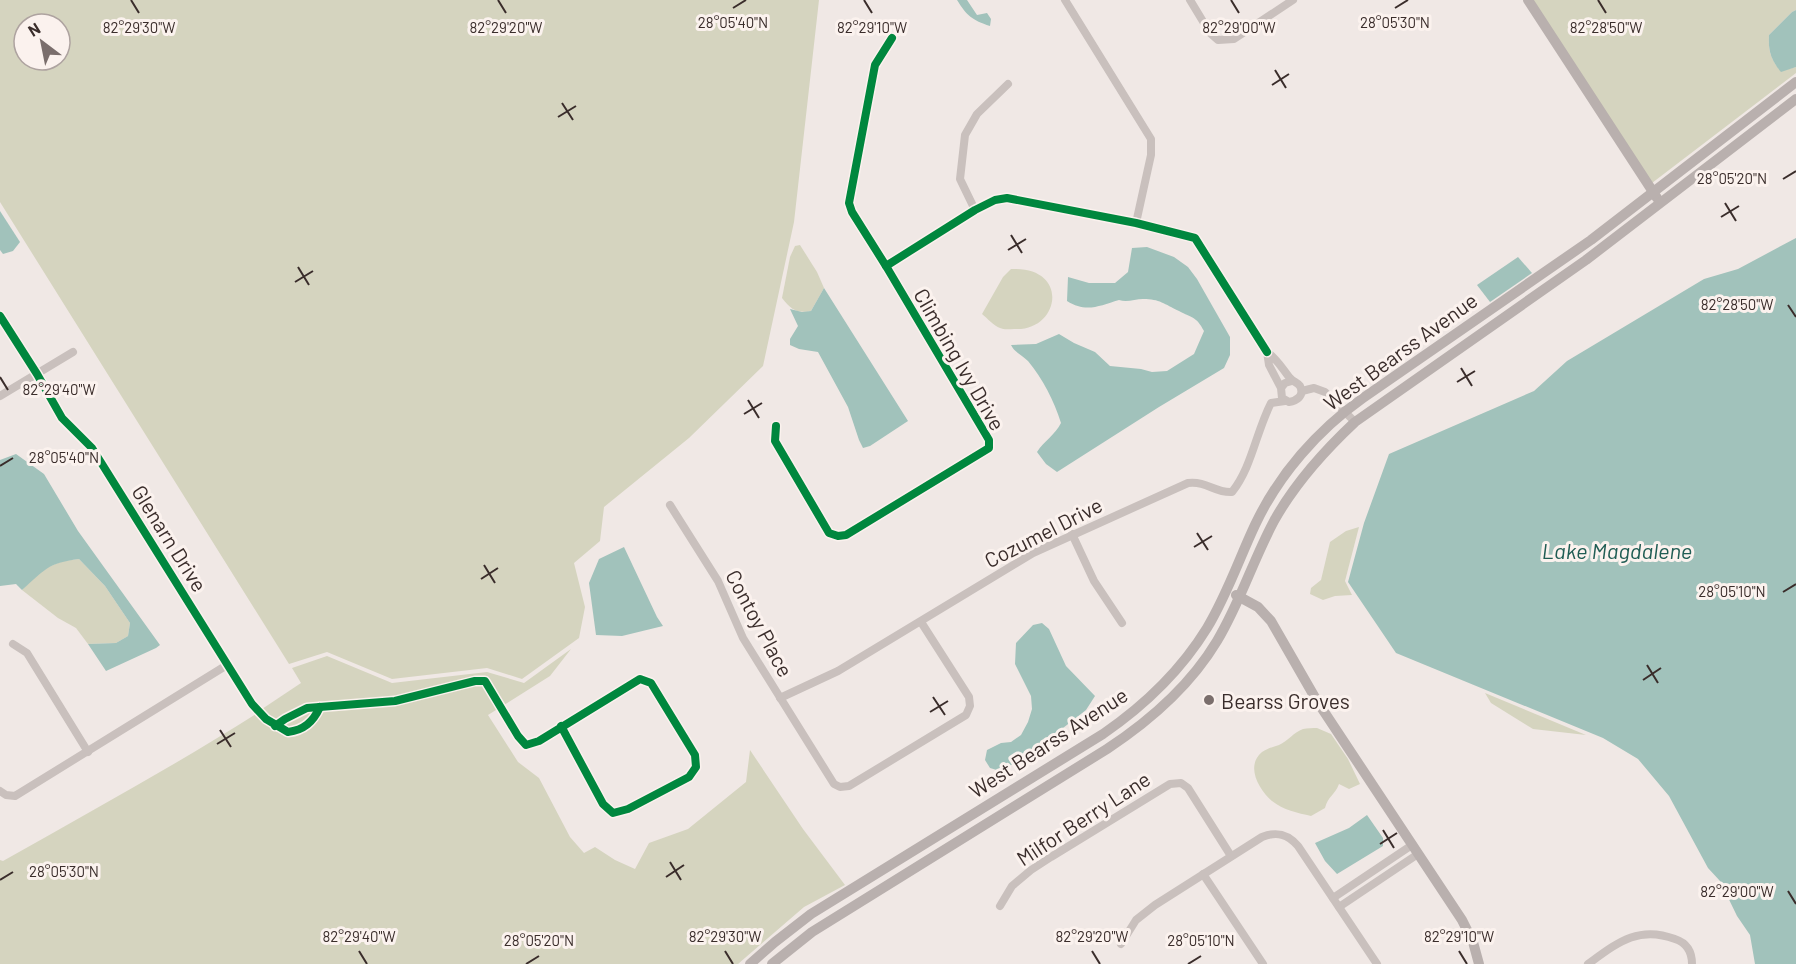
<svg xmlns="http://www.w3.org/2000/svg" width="1796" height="964" viewBox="0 0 1796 964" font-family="Barlow,sans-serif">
<rect width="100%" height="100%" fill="#f0e8e5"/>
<!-- green -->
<g fill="#d5d4bf" fill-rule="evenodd">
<path d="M0,0H819L794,222L763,366L689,438L604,507L600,541L574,563L585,607L579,638L522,679L487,668L392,679L327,652L289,664L0,202ZM24,24H60V60H24Z"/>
<path d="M1532,0H1796V10L1792,12L1769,35C1768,51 1771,60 1781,71L1796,67V73L1652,183Z"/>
<path d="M800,245L817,272L824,288L811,311C796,314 791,309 782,298L790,257L795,246Z"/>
<path d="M1011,269C1071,266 1060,332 1014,329C1010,329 1004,330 1000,328C994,326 987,318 982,314L1003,277Z"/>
<path d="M1359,527L1345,581L1352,595L1335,596L1323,600L1310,594L1311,588L1321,580L1330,542L1346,531Z"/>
<path d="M79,559L105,586L130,623L128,636L116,643L88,644L76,628L58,618L22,590L43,569L63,561Z"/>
<path d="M571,649L550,676L488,715L518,762L539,778L570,837L584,853L595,847L615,860L635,869L649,843L688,829L746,782L750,750L803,829L845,885L804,907L738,964H0V860L3,861C88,813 174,766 256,714L264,723L277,732L281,725L262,709L301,683L292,668L327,656L392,683L487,672L524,683Z"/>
<path d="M1485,693L1586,735L1533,729L1491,703Z"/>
<path d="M1317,728L1331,734L1348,759L1360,784L1349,789L1339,784C1335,795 1328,796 1325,808L1311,816C1298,813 1283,810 1272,801C1259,790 1245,766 1262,752C1268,748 1273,747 1279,745C1288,741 1294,732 1303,729C1307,728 1313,728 1317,728Z"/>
</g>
<!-- water -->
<g fill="#a1c2bb">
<path d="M957,0H967L977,15L987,13L991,19L990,26C972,20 967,16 957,0Z"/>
<path d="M1796,10V67L1781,72C1771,60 1768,51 1769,35L1792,12Z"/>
<path d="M0,211L20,242L13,251L3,254L0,250Z"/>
<path d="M1796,238V964H1755L1750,935L1737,916L1720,881L1708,868L1669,796L1638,759L1603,738L1396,653L1348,582L1364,523L1389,454L1534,391L1567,361L1704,279L1738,269Z"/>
<path d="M1147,247L1174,257L1188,267L1197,279L1230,337V355L1224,368L1159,407L1057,472L1046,464L1037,452C1044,441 1055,435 1061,423C1054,401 1043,379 1028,361C1022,355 1014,352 1011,345L1036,344L1059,334L1074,343L1095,352L1110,366L1141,369L1152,372L1167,371L1194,354L1204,331C1196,316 1192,318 1179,311C1164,304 1160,299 1143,299C1135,299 1127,303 1119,300C1099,306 1086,313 1067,301L1068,277L1089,283H1115L1128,272L1132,248Z"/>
<path d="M1518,257L1532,273L1490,302L1477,285Z"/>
<path d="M824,288L908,421L870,446L863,448L859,440L848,407L818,352L799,349L790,345V339L798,326L790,309L802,312L811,311Z"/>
<path d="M16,454L44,474L78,531L160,645L156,648L106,671L88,644L116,643L128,636L130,623L105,586L79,559C47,563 45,570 22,590L16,584L0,586V460Z"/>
<path d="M624,547L657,617L663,626L622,636L596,635L589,583L599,559Z"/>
<path d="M1042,623L1049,629L1066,666L1095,696L1086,710L1026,757L1000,771L990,768L985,760L987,750L1001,743L1011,742L1021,735L1028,722L1032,709L1031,696L1015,664L1016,643L1033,625Z"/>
<path d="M1367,815L1383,838V846L1337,874L1325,861L1315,843L1349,828Z"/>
</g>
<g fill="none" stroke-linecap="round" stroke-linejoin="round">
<!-- street -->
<g stroke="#c9c0bd" stroke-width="8">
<path d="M1065,0L1151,139V155L1136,223"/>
<path d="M1190,0L1210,33L1218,40L1234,39L1293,0"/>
<path d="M975,210L960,179L965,135L977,114L1008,84"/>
<path d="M886,266L975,210L995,200L1007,198L1136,223L1195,238L1267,352"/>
<path d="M0,316L37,374L62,418L92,448L252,704L266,719L288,732C304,730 313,722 320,707"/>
<path d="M1281,388L1269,365L1267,352C1277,359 1282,368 1289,377C1293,382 1297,382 1300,386C1305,396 1296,401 1289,402L1282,398L1281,388L1285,383L1292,381"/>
<path d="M1302,391L1314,388L1325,392L1355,422"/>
<path d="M0,396L73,352"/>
<path d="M776,426L775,441L829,533L838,536L846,535L989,448V440L886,266L852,212L849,203L875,65L892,38"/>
<path d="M670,505L718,581L743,638L834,784L840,787L849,786L966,715L970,706L969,697L921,622"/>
<path d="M1072,534L1094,581L1122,623"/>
<path d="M13,644L27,653L88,752"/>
<path d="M780,698L838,671L1033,553L1188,483C1208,481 1214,493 1232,492C1252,467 1256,432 1271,403L1285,401"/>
<path d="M275,726L285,719L307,708L395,701L475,681H485L518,736L526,745L539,741L640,679L651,683L695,755L696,767L689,777L628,809L613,813L603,804L561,726"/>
<path d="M0,791L6,795L15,796L227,665"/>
<path d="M1203,874L1263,964"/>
<path d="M1333,898L1412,845"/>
<path d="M1000,906L1012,886L1031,870L1051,857L1170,784L1181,783L1188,788L1231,856"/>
<path d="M1339,907L1418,854"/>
<path d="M1121,944L1136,920L1155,905L1262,837C1277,831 1288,834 1298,846L1377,964"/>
<path d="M1588,964C1617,943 1638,925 1675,939C1687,943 1692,952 1692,964"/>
</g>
<!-- secondary -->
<g stroke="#b9b0ae" stroke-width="10">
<path d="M1528,0L1657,198"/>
<path d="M1236,595L1258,607L1271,621L1317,701L1462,920L1473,942L1479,964"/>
<path d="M750,964L775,942L811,914L1103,734C1145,705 1180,672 1207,628C1227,595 1239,559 1255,525C1279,474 1318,430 1363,398L1591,240L1796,82"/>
<path d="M772,964L812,932L1107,749C1151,720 1190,686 1217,641C1240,603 1253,560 1274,521C1295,483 1323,452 1355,422L1586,260L1796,99"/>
</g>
<defs>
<g id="cycleway">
<path d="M886,266L975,210L995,200L1007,198L1136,223L1195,238L1267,352"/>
<path d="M0,316L37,374L62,418L92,448L252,704L266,719L288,732C304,730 313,722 320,707"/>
<path d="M776,426L775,441L829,533L838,536L846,535L989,448V440L886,266L852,212L849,203L875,65L892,38"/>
<path d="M275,726L285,719L307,708L395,701L475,681H485L518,736L526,745L539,741L640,679L651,683L695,755L696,767L689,777L628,809L613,813L603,804L561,726"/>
</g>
</defs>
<!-- cycleway casing -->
<use href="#cycleway" stroke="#fbf2ee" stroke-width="11"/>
<!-- cycleway -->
<use href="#cycleway" stroke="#00873e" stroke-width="8"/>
</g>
<!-- ticks -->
<path fill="none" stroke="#3a2d2b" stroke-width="2" d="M131,0L139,13M498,0L506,13M864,0L872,13M1231,0L1239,13M1598,0L1606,13M733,8L746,0M1395,8L1408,0M1275,70L1286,88M1272,85L1289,74M562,103L573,120M558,117L576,106M1783,179L1796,171M1725,203L1736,221M1721,217L1739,206M1011,235L1022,253M1008,250L1026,239M298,267L309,285M295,282L313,271M1788,305L1796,317M1461,368L1472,386M0,377L8,390M1457,382L1475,371M748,400L759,418M744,414L762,403M0,466L13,458M1197,533L1208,550M1194,547L1212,536M484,565L495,583M481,579L498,568M1783,592L1796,584M1647,665L1658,683M1643,680L1661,668M933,697L945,715M930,712L948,701M220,730L231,747M217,744L235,733M1383,830L1394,848M1380,844L1397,833M670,862L681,880M666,877L684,865M0,880L13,872M1788,891L1796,904M359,951L367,964M725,951L733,964M1092,951L1100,964M1459,951L1467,964M526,964L539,956M1188,964L1201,956"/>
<!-- markers -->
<circle fill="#7a6e6c" stroke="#fbf2ee" stroke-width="2" cx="1209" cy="700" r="6"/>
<g text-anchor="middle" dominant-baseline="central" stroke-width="6" stroke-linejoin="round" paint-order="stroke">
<!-- street labels -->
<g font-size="21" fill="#3a2d2b" stroke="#fbf2ee">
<text transform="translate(1400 351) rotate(-36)">West Bearss Avenue</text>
<text transform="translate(960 359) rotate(60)">Climbing Ivy Drive</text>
<text transform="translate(1043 532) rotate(-27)">Cozumel Drive</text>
<text transform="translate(170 538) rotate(58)">Glenarn Drive</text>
<text transform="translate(760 623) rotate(62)">Contoy Place</text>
<text transform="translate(1048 742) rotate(-33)">West Bearss Avenue</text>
<text transform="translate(1083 818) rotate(-33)">Milfor Berry Lane</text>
</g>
<!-- poi labels -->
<g font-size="21" fill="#3a2d2b" stroke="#fbf2ee" text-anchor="start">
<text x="1221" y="700">Bearss Groves</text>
</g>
<!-- water labels -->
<g font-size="22" font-style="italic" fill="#205d54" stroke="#fbf2ee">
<text x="1617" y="550">Lake Magdalene</text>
</g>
</g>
<g font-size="15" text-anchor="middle" fill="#3a2d2b" stroke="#fbf2ee" stroke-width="6" stroke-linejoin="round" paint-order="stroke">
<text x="733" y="28">28°05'40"N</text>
<text x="1395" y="28">28°05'30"N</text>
<text x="139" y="33">82°29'30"W</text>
<text x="506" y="33">82°29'20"W</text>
<text x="872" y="33">82°29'10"W</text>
<text x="1239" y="33">82°29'00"W</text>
<text x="1606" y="33">82°28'50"W</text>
<text x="1732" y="184">28°05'20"N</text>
<text x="1737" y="310">82°28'50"W</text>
<text x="59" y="395">82°29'40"W</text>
<text x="64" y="463">28°05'40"N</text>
<text x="1732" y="597">28°05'10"N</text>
<text x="64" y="877">28°05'30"N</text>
<text x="1737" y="897">82°29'00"W</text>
<text x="359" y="942">82°29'40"W</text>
<text x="725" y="942">82°29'30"W</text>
<text x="1092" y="942">82°29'20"W</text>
<text x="1459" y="942">82°29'10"W</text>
<text x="539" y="946">28°05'20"N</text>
<text x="1201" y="946">28°05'10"N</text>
</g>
<!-- north arrow -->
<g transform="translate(42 42) rotate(328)"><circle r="28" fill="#fbf2ee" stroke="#aea3a0" stroke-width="1.5"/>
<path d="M0-4.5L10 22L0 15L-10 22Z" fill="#7a6e6c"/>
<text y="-9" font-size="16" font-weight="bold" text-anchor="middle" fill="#3a2d2b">N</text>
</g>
</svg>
